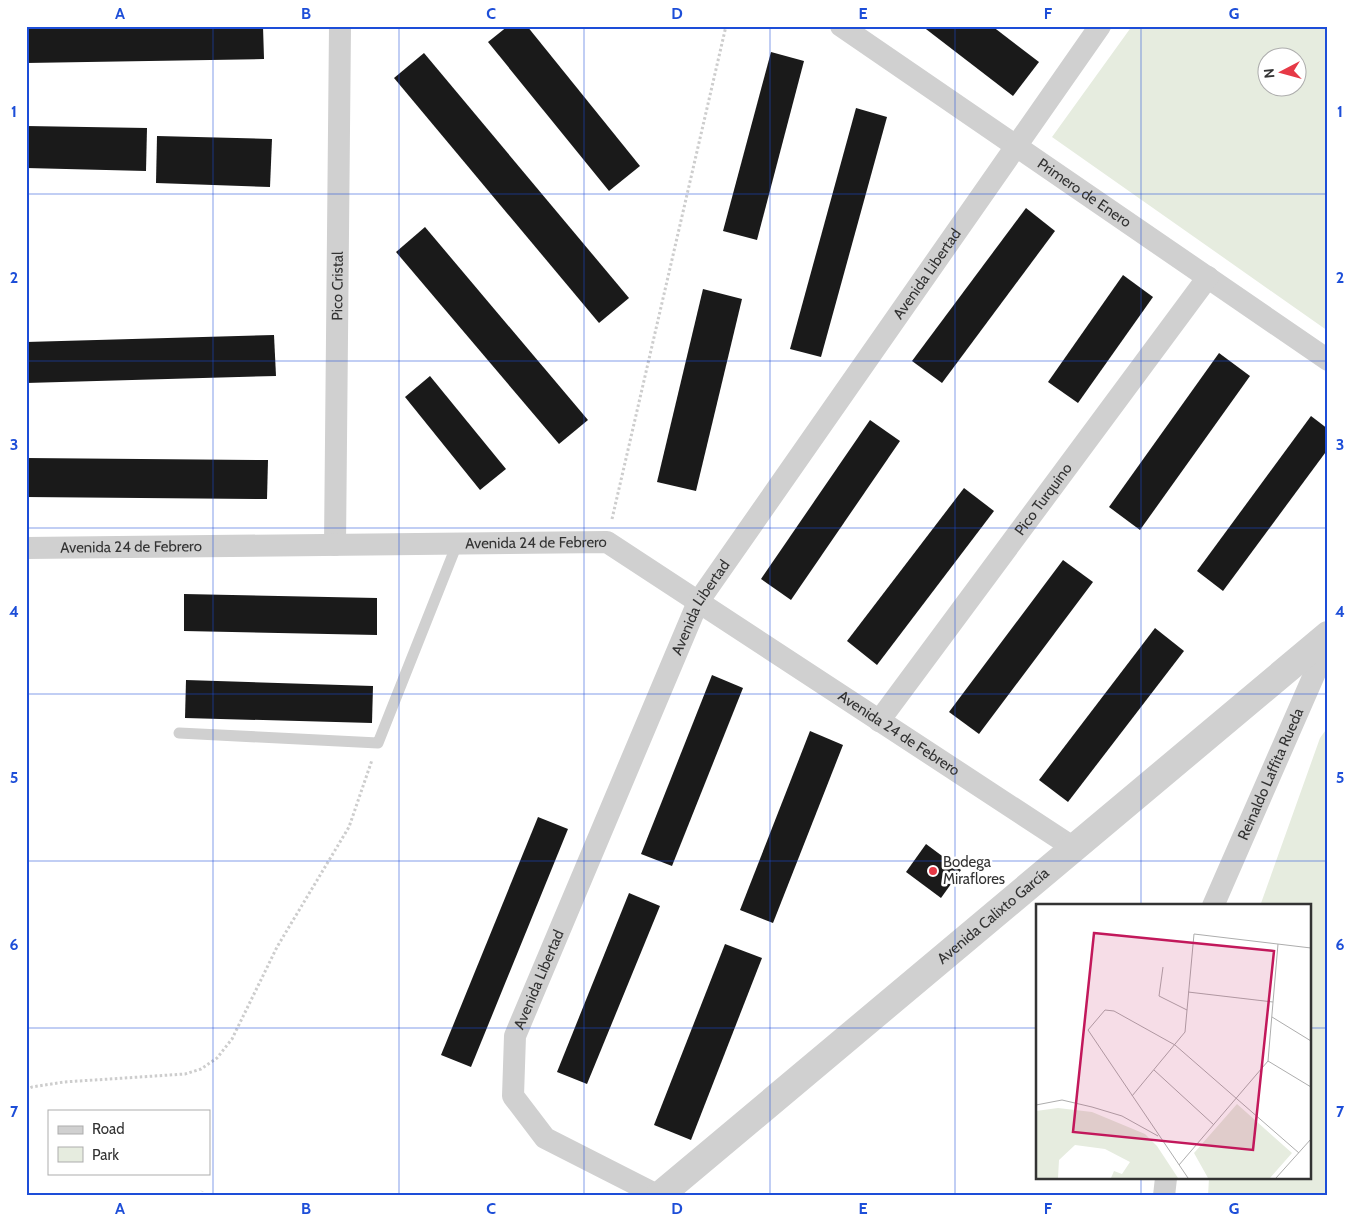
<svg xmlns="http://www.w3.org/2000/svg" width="1354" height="1222" viewBox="0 0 1354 1222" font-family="Cabin,sans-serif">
<rect width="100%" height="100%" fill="#fff"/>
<!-- green -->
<g fill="#e6ecdf" fill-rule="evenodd">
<path d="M1132,26H1328V331L1052,137ZM1266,58H1296V88H1266Z"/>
<path d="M1328,727V1196H1208L1209,1178H1310V906H1260L1320,738Z"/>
</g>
<!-- building -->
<g fill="#1a1a1a">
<path d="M26,26H263L264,59L26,63Z"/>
<path d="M508,26H527L640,166L609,191L488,42Z"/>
<path d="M922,26H992L1039,62L1013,96Z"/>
<path d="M771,52L804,61L757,240L723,231Z"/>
<path d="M424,53L629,298L599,323L394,78Z"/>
<path d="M856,108L887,117L821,357L790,349Z"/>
<path d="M26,126L147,128L146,171L26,168Z"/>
<path d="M157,136L272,139L270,187L156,183Z"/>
<path d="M1026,208L1055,231L942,383L912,361Z"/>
<path d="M425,227L588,420L559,444L396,252Z"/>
<path d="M1123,275L1153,297L1078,403L1048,382Z"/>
<path d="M703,289L742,299L696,491L657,482Z"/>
<path d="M274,335L276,376L26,383V342Z"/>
<path d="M1219,353L1250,376L1140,530L1109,507Z"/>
<path d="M430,376L506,469L480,490L405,397Z"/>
<path d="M1311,416L1328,429V449L1223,591L1197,571Z"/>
<path d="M870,420L900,441L791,600L761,579Z"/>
<path d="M26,458L268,460L267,499L26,497Z"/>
<path d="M964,488L994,511L877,665L847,641Z"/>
<path d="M1063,560L1093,582L979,734L949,712Z"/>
<path d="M184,594L377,598V635L184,631Z"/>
<path d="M1155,628L1184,651L1068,802L1039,780Z"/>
<path d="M712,675L743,688L672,866L641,854Z"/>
<path d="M186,680L373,686L372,723L185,718Z"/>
<path d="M810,731L843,745L773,923L740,910Z"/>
<path d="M538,817L568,829L471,1067L441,1055Z"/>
<path d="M926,844L961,870L941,898L906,872Z"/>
<path d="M629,893L660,906L587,1084L557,1072Z"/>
<path d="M725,944L762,958L691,1140L654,1125Z"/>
</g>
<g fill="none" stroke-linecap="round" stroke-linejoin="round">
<!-- path -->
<g stroke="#cdcdcd" stroke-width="3" stroke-dasharray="2.5 2.5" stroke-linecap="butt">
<path d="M612,519L726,26"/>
<path d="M26,1090L32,1087L64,1082L185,1074L201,1069L217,1058L232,1039L277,947L349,827L372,760"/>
<path d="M200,1196L202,1191"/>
</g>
<!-- service -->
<path stroke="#d0d0d0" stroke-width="11" d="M179,733L378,743L457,544"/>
<!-- minor -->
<g stroke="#d0d0d0" stroke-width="22">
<path id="s1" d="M841,26L1328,360"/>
<path id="s2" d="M335,545L340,26"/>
<path id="s3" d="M26,548L607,542L1074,848"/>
<path id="s4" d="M879,721L1208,277"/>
<path id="s5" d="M1213,906L1328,643"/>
<path id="s6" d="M659,1196L545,1138L513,1096L515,1036L698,602L1100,26"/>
<path d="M1164,1196L1166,1178"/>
</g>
<!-- tertiary -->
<path stroke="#d0d0d0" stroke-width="28" id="s7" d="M659,1196L1328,635"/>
</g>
<!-- grid -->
<path fill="none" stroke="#1d4ed8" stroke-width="1" stroke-opacity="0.55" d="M213,26V1196M399,26V1196M584,26V1196M770,26V1196M955,26V1196M1141,26V906M26,194H1328M26,361H1328M26,528H1328M26,694H1328M26,861H1328M26,1028H1038M1310,1028H1328M1141,1178V1196"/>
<!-- markers -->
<circle fill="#e63946" stroke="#fff" stroke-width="2" cx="933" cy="871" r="5"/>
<g text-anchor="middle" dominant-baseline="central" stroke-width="5" stroke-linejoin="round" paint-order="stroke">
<!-- street labels -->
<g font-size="15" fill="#333" stroke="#fff">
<text stroke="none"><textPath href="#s1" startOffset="295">Primero de Enero</textPath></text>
<text stroke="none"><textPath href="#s6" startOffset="1112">Avenida Libertad</textPath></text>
<text stroke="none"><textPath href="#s2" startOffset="259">Pico Cristal</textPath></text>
<text stroke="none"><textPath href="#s4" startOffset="276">Pico Turquino</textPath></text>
<text stroke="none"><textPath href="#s3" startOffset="510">Avenida 24 de Febrero</textPath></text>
<text stroke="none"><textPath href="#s3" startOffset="105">Avenida 24 de Febrero</textPath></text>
<text stroke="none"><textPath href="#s6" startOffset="708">Avenida Libertad</textPath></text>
<text stroke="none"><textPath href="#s3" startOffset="930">Avenida 24 de Febrero</textPath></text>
<text stroke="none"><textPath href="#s5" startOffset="144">Reinaldo Laffita Rueda</textPath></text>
<text stroke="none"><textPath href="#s7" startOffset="436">Avenida Calixto García</textPath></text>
<text stroke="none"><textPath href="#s6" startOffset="302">Avenida Libertad</textPath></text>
</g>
<!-- poi labels -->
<g font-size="15" fill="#333" stroke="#fff" text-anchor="start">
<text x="943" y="862">Bodega<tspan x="943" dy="17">Miraflores</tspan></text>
</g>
</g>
<!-- overview -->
<g transform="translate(1036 904)">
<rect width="275" height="275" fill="#fff"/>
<path d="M201,200L256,249L234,274H172L158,249ZM22,204L56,208L109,230L121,242L142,274H75L78,267L86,270L94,258L69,245L39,241L23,256L22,274H0V207Z" fill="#e6ecdf"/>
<path fill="none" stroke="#adadad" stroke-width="1" d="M127,63L123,92L151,106M152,88L237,98M236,113L275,137M232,157L275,183M118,166L178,221M96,192L149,128L158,30L275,44M0,201L26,196L56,203L86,212L122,232M143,261L232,157L242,40M152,274L52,126L69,106L78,107L139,141L263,249M240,274L275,235"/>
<path fill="#c2185b" fill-opacity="0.15" stroke="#c2185b" stroke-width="2.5" d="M58,29L238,47L217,246L37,228Z"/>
<rect width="275" height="275" fill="none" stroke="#333" stroke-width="2.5"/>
</g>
<!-- border -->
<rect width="1354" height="1222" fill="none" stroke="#ffffff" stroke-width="55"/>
<!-- legend -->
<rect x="48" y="1110" width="162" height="65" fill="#ffffff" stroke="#adadad"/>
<rect x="58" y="1126" width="25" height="8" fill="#d0d0d0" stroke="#adadad"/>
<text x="92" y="1134" font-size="15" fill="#333333">Road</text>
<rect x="58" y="1147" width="25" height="15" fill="#e6ecdf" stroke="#adadad"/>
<text x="92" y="1160" font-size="15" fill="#333333">Park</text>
<!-- north arrow -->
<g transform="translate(1282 72) rotate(264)"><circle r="24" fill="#ffffff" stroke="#adadad"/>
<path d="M0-4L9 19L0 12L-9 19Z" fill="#e63946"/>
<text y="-8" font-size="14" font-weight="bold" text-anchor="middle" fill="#333333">N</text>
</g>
<rect x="28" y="28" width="1298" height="1166" fill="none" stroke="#1d4ed8" stroke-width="2"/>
<g font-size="16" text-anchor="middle" font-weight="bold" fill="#1d4ed8">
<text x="120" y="19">A</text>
<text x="306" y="19">B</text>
<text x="491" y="19">C</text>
<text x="677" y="19">D</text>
<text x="863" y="19">E</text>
<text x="1048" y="19">F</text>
<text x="1234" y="19">G</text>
<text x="14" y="117">1</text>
<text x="1340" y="117">1</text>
<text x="14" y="283">2</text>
<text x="1340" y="283">2</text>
<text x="14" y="450">3</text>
<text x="1340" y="450">3</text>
<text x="14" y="617">4</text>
<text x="1340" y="617">4</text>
<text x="14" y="783">5</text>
<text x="1340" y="783">5</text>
<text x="14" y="950">6</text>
<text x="1340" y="950">6</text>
<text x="14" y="1117">7</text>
<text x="1340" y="1117">7</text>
<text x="120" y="1214">A</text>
<text x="306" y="1214">B</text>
<text x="491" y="1214">C</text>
<text x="677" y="1214">D</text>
<text x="863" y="1214">E</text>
<text x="1048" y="1214">F</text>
<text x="1234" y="1214">G</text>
</g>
</svg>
